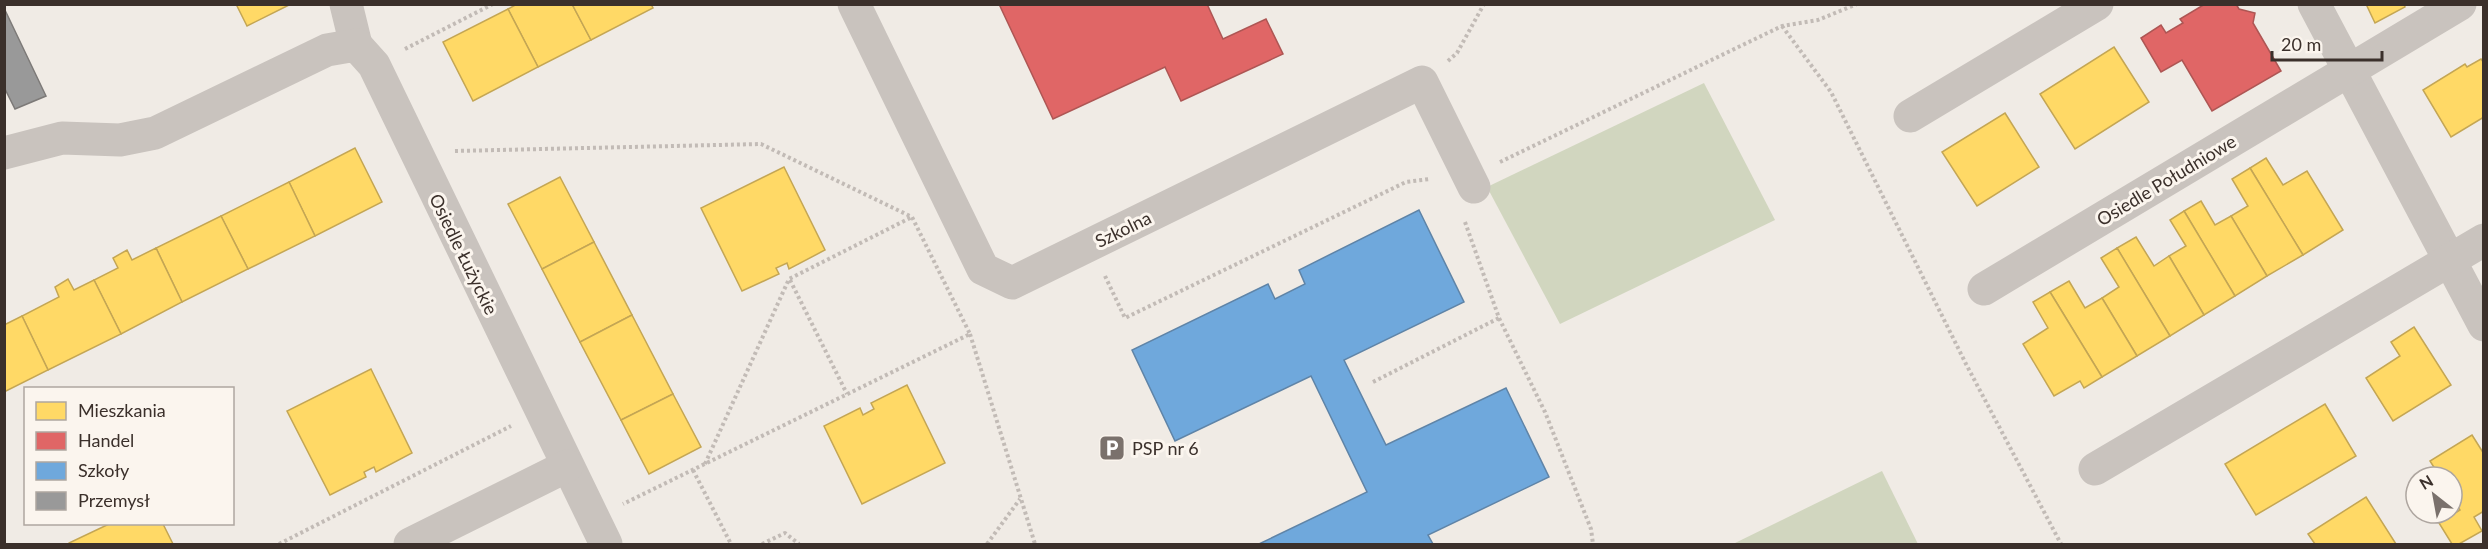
<svg xmlns="http://www.w3.org/2000/svg" width="2488" height="549" viewBox="0 0 2488 549" font-family="Lato,sans-serif">
<rect width="100%" height="100%" fill="#f0ebe5"/>
<!-- green -->
<g fill="#d1d6bf">
<path d="M1704,83L1775,220L1560,324L1487,187Z"/>
<path d="M1882,471L1918,544H1733Z"/>
</g>
<!-- homes -->
<g fill="#ffd966" stroke="#c4a654" stroke-width="1.5">
<path d="M236,4H291L247,26Z"/>
<path d="M517,4H572L591,40L538,67L508,9Z"/>
<path d="M572,4H651L653,8L591,40Z"/>
<path d="M2366,4H2404L2405,7L2375,23Z"/>
<path d="M508,9L538,67L473,101L443,42Z"/>
<path d="M2114,47L2149,102L2075,149L2040,94Z"/>
<path d="M2481,59L2484,63V117L2451,137L2423,90L2465,64L2467,67Z"/>
<path d="M2005,113L2039,167L1977,206L1942,152Z"/>
<path d="M355,148L382,202L315,236L289,182Z"/>
<path d="M2266,158L2283,185L2307,171L2343,230L2303,255L2250,168Z"/>
<path d="M784,167L825,250L789,269L787,263L776,268L779,274L742,291L701,208Z"/>
<path d="M2250,168L2303,255L2267,276L2231,216L2248,206L2232,179Z"/>
<path d="M560,177L594,242L542,269L508,204Z"/>
<path d="M289,182L315,236L248,269L221,216Z"/>
<path d="M2201,201L2215,225L2231,216L2267,276L2235,296L2184,211Z"/>
<path d="M2184,211L2235,296L2204,315L2169,256L2186,246L2170,220Z"/>
<path d="M221,216L248,269L182,302L156,248Z"/>
<path d="M2136,237L2154,266L2169,256L2204,315L2170,336L2117,248Z"/>
<path d="M594,242L632,315L580,342L542,269Z"/>
<path d="M156,248L182,302L121,334L94,280L118,268L113,258L127,250L132,260Z"/>
<path d="M2117,248L2170,336L2137,356L2102,298L2119,287L2101,258Z"/>
<path d="M68,279L74,290L94,280L121,334L48,370L22,316L59,297L55,287Z"/>
<path d="M2069,281L2085,308L2102,298L2137,356L2102,377L2050,292Z"/>
<path d="M2050,292L2102,377L2084,388L2080,381L2054,396L2023,344L2048,328L2033,302Z"/>
<path d="M632,315L673,394L621,420L580,342Z"/>
<path d="M22,316L48,370L4,392V325Z"/>
<path d="M2414,327L2451,385L2393,421L2366,378L2400,356L2391,342Z"/>
<path d="M371,369L412,453L376,472L374,467L364,472L366,477L330,495L287,411Z"/>
<path d="M907,385L945,463L862,504L824,426L860,408L863,415L874,409L871,403Z"/>
<path d="M673,394L701,447L649,474L621,420Z"/>
<path d="M2325,404L2356,456L2256,515L2225,464Z"/>
<path d="M2472,435L2484,454V511L2474,517L2482,531L2459,544H2452L2439,523L2460,510L2452,497V477H2440L2430,461Z"/>
<path d="M2366,497L2396,544H2315L2308,534Z"/>
<path d="M109,524H163L173,544H69V543Z"/>
</g>
<!-- shops -->
<g fill="#e06666" stroke="#ae5654" stroke-width="1.5">
<path d="M999,4H1207L1223,39L1266,19L1283,54L1181,101L1165,67L1053,119Z"/>
<path d="M2205,4H2236L2239,9L2255,13L2253,23L2281,71L2212,111L2182,60L2161,72L2141,38L2161,25L2166,33L2183,23L2180,19Z"/>
</g>
<!-- schools -->
<path fill="#6fa8dc" stroke="#5f84a7" stroke-width="1.5" d="M1419,210L1464,302L1344,360L1386,445L1506,388L1549,477L1428,535L1433,544H1259L1367,492L1311,376L1175,441L1132,350L1268,284L1275,299L1305,284L1299,270Z"/>
<!-- industry -->
<path fill="#999" stroke="#7d7a78" stroke-width="1.5" d="M4,8L46,96L15,109L4,87Z"/>
<g fill="none" stroke-linecap="round" stroke-linejoin="round">
<!-- path -->
<g stroke="#c2bbb6" stroke-width="4" stroke-dasharray="3 3" stroke-linecap="butt">
<path d="M1782,26L1831,92L1966,364L2061,544"/>
<path d="M405,49L493,4"/>
<path d="M1448,61L1457,53L1484,4"/>
<path d="M455,151L761,144L912,217L970,334L623,504"/>
<path d="M1500,162L1782,26L1818,20L1857,4"/>
<path d="M1465,222L1499,318L1545,412L1591,529L1593,544"/>
<path d="M1105,276L1125,318L1406,182L1430,179"/>
<path d="M790,280L847,394"/>
<path d="M970,334L1035,544"/>
<path d="M1373,382L1499,318"/>
<path d="M705,464L789,279L912,217"/>
<path d="M693,470L731,544"/>
<path d="M279,544L511,426"/>
<path d="M762,544L785,533L799,544"/>
<path d="M987,544L1020,499"/>
</g>
<!-- minor -->
<g stroke="#c9c3be" stroke-width="33">
<path d="M346,4L356,45"/>
<path d="M854,4L983,269L1012,283L1422,82L1474,187"/>
<path d="M2314,4L2484,325"/>
<path d="M1910,116L2097,4"/>
<path d="M4,153L62,138L120,140L155,133L327,50L356,45L374,65L606,544"/>
<path d="M1984,289L2460,4"/>
<path d="M2095,469L2484,240"/>
<path d="M410,544L567,466"/>
</g>
</g>
<!-- icons -->
<defs>
<symbol id="parking-square" viewBox="-11 -11 22 22"><rect x="-9" y="-9" width="18" height="18" rx="4" fill="#7a716c" stroke="#fbf5ee"/><path d="M-3.5-5.5H1a3.5 3.5 0 0 1 0 7H-1V5.5H-3.5ZM-1-3.4V-.6H.8a1.4 1.4 0 0 0 0-2.8Z" fill="#fff"/></symbol>
</defs>
<g fill-rule="evenodd">
<use href="#parking-square" x="1097" y="433" width="30" height="30"/>
</g>
<g text-anchor="middle" dominant-baseline="central" stroke-width="6" stroke-linejoin="round" paint-order="stroke">
<!-- street labels -->
<g font-size="18" fill="#3b302b" stroke="#fbf5ee">
<text transform="translate(2166 180) rotate(-31)">Osiedle Południowe</text>
<text transform="translate(1123 229) rotate(-26)">Szkolna</text>
<text transform="translate(464 254) rotate(64)">Osiedle Łużyckie</text>
</g>
<!-- poi labels -->
<g font-size="18" fill="#3b302b" stroke="#fbf5ee" text-anchor="start">
<text x="1132" y="448">PSP nr 6</text>
</g>
</g>
<!-- border -->
<rect width="2488" height="549" fill="none" stroke="#3b302b" stroke-width="12"/>
<!-- legend -->
<rect x="24" y="387" width="210" height="138" fill="#fbf5ee" stroke="#aea6a0" stroke-width="1.5"/>
<rect x="36" y="402" width="30" height="18" fill="#ffd966" stroke="#aea6a0" stroke-width="1.5"/>
<text x="78" y="417" font-size="18" fill="#3b302b">Mieszkania</text>
<rect x="36" y="432" width="30" height="18" fill="#e06666" stroke="#aea6a0" stroke-width="1.5"/>
<text x="78" y="447" font-size="18" fill="#3b302b">Handel</text>
<rect x="36" y="462" width="30" height="18" fill="#6fa8dc" stroke="#aea6a0" stroke-width="1.5"/>
<text x="78" y="477" font-size="18" fill="#3b302b">Szkoły</text>
<rect x="36" y="492" width="30" height="18" fill="#999999" stroke="#aea6a0" stroke-width="1.5"/>
<text x="78" y="507" font-size="18" fill="#3b302b">Przemysł</text>
<!-- north arrow -->
<g transform="translate(2434 495) rotate(329)"><circle r="28" fill="#fbf5ee" stroke="#aea6a0" stroke-width="1.5"/>
<path d="M0-4.5L10 22L0 15L-10 22Z" fill="#7a716c"/>
<text y="-9" font-size="16" font-weight="bold" text-anchor="middle" fill="#3b302b">N</text>
</g>
<!-- scale -->
<path d="M2272 51v9h110v-9" fill="none" stroke="#3b302b" stroke-width="3"/>
<text x="2281" y="51" font-size="18" fill="#3b302b" stroke="#fbf5ee" stroke-width="4.5" paint-order="stroke">20 m</text>
</svg>
